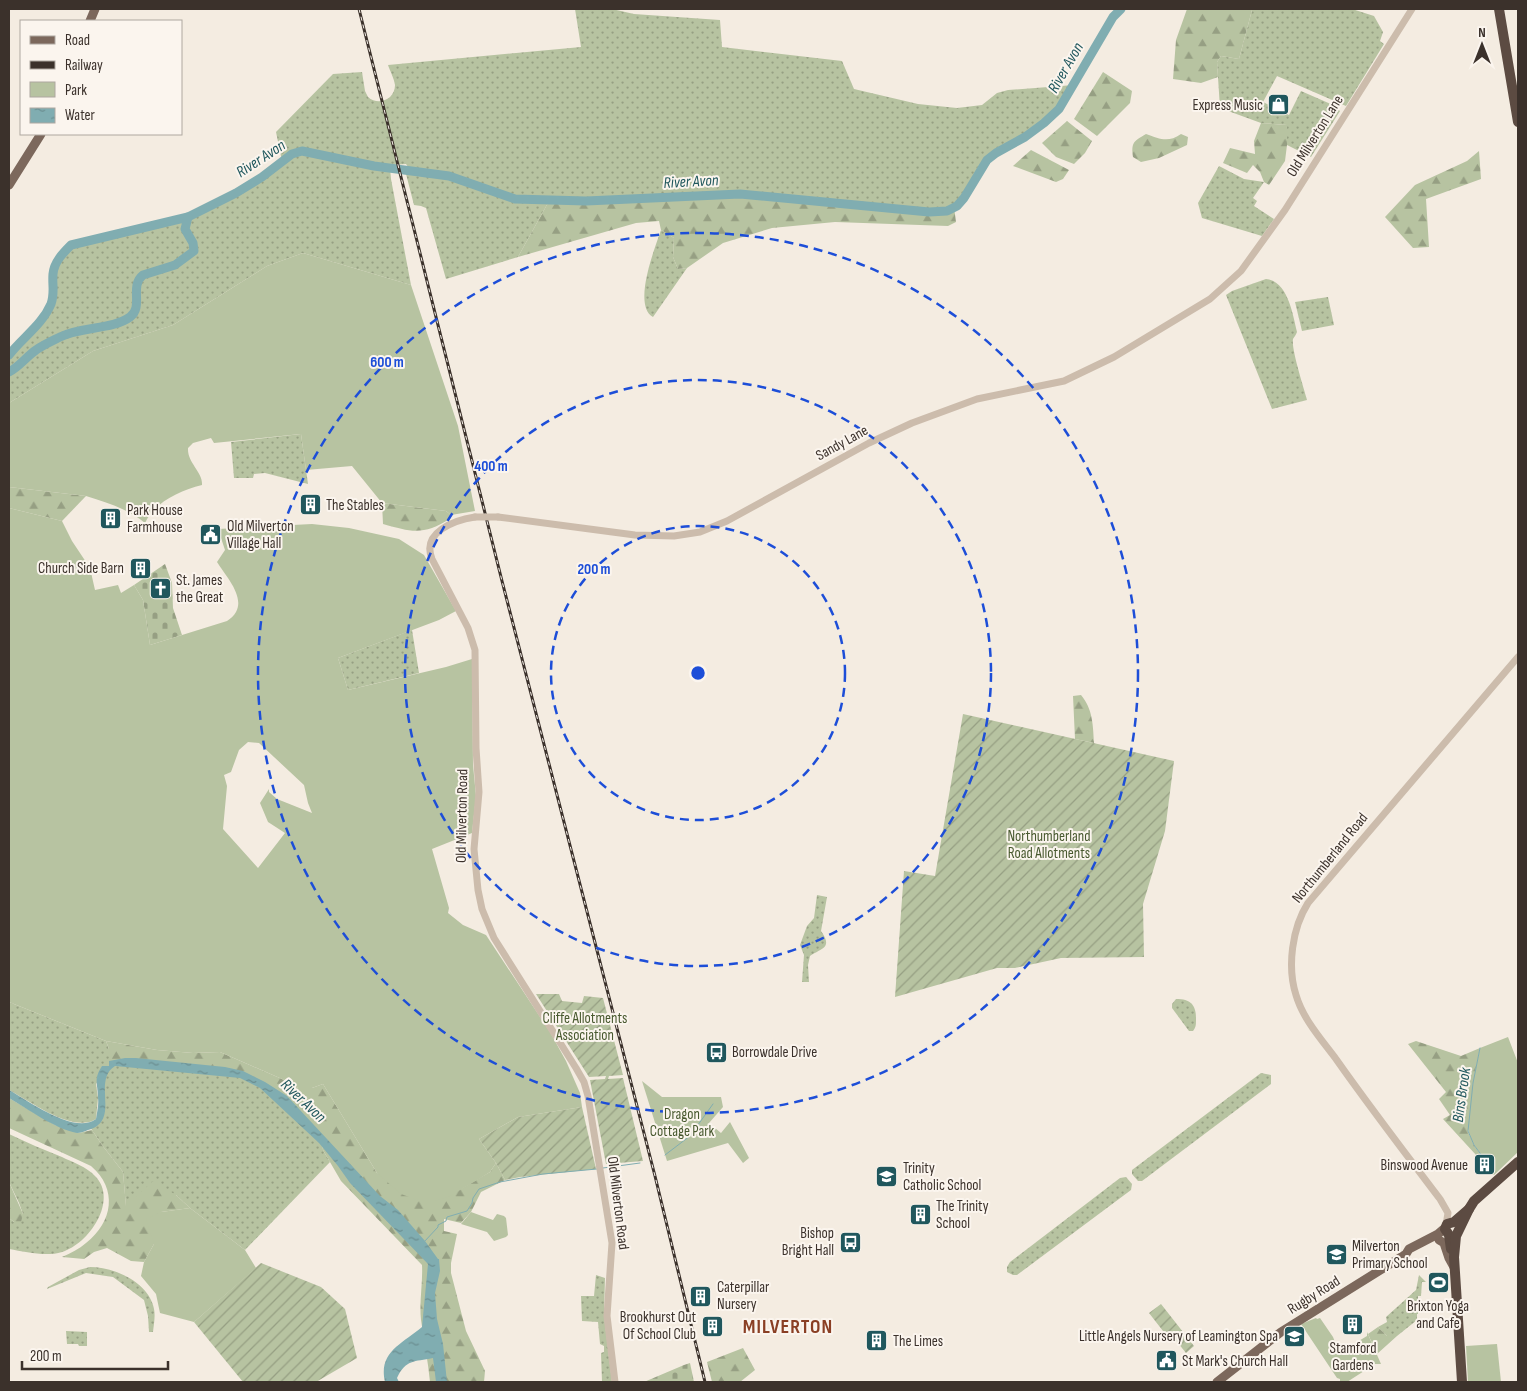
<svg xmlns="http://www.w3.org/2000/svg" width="1527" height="1391" viewBox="0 0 1527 1391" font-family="'Sofia Sans Condensed',sans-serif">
<defs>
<pattern id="grass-dots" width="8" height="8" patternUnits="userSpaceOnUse" patternTransform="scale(1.25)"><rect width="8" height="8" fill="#b7c3a1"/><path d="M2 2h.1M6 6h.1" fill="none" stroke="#969f83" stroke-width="1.8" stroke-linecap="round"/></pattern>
<pattern id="forest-firs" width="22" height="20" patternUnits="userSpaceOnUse" patternTransform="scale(1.25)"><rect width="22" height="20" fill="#b7c3a1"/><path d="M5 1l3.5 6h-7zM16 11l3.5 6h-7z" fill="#969f83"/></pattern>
<pattern id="cemetery-stones" width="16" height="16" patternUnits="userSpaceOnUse" patternTransform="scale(1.25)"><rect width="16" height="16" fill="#b7c3a1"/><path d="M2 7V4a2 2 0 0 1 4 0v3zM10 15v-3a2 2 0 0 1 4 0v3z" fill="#969f83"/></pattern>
<pattern id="garden-furrows" width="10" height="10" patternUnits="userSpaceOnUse" patternTransform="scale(1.25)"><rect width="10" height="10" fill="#b7c3a1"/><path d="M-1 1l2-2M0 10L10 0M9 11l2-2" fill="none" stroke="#969f83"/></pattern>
<pattern id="water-ripples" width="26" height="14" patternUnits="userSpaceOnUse" patternTransform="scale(1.25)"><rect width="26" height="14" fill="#80adb1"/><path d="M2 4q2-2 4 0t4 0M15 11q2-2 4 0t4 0" fill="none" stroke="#6a8d90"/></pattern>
</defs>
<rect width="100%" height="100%" fill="#f4ece1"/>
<!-- grass -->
<g fill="url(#grass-dots)">
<path d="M575,9H612L634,14L720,20L722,47L842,61L854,89L918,104L957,108L982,105L997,93L1008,90L1074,85L1059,109L1040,126L996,153L985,162L962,200L947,211L929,212L740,194L586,201H549L518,257L446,279L426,208L421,206L414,205L406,174L411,171L406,164L392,165L390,168L391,179L411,285L303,253L267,266L173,325L93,351L9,403V355C22,338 42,325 51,304C55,293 52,285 53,274C54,262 63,253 71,245L188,217L236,193L262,177L282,161L276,132L333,74L362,72L365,91L368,97C378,106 395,100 395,85C394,78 390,71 388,65L581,47Z"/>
<path d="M1256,9H1352L1374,16L1383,32L1380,41L1384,44L1346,106L1277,76L1263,102L1289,115L1301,91L1333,105L1340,111L1311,157L1287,145V125L1261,123L1220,108L1217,62L1221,56L1239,59L1252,10Z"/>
<path d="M1219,166L1244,179L1264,182L1253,198L1257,201L1254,206L1274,219L1262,236L1202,218L1198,203Z"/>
<path d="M661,230L674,238L673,257L678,269L687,268L653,317C632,305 655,248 661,230Z"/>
<path d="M1266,279C1288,281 1293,315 1297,332C1296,335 1294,337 1293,339C1291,349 1304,388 1307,400L1272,409L1226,295L1232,291Z"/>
<path d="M1328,297L1334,325L1302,331L1295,302Z"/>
<path d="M301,434L308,484L265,473L254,474L253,478H234L231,442Z"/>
<path d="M412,630L419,673L348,690L338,658Z"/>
<path d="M817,895L827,897L821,931C833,948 822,948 810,956L808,965L809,982H802L804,955L800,945L807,926L814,918Z"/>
<path d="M1176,999C1191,999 1196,1005 1196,1019C1196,1025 1196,1027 1193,1031H1189L1172,1008V1004Z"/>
<path d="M9,1002L106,1041L109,1049L241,1075L261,1084L322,1141L323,1150L330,1162L245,1250L190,1208L176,1195L126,1207L123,1172L102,1145L90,1127L98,1120L102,1075L96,1084L98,1098L96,1119C73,1134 30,1101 9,1090Z"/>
<path d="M1261,1073L1271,1075V1084L1142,1181H1138L1132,1174V1170Z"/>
<path d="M9,1134C26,1142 44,1150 62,1157C72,1162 87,1167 95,1176C119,1200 89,1244 62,1252C46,1257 26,1252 9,1249V1218L14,1222L23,1214L19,1203L9,1182Z"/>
<path d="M1126,1177L1132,1184L1131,1190L1017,1275H1013L1007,1272V1267L1010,1262L1120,1178Z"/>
<path d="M90,1267C113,1267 146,1281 153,1305C156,1314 154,1323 153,1332H149L148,1316L144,1300L113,1277L86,1273L47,1289L48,1287L79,1270Z"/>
<path d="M596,1275L605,1278L604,1315L612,1382H602L601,1353L604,1352V1346L600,1344L598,1322L582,1321L581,1296H594Z"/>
<path d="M1419,1275L1426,1282H1422L1421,1296H1418V1314H1417V1320L1397,1336H1387L1378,1327L1387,1322L1386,1317L1416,1290Z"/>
<path d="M66,1331L87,1332V1346H79L78,1344H67Z"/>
</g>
<!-- forest -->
<g fill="url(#forest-firs)">
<path d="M1187,9H1251L1252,10L1239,59L1221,56L1217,62L1218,77L1201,83L1173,79L1176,40Z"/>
<path d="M1103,72L1132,91L1130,103L1097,136L1074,119Z"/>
<path d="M1067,121L1092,141L1085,153L1074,164L1056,157L1042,143Z"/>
<path d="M1261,123L1287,125V145L1285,161L1269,185L1264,182L1260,172L1253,165L1247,173L1223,163L1230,148L1255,154L1254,141Z"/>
<path d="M1146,134C1160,139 1168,143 1181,134L1188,137L1187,145L1159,158L1141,162L1133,157C1131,142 1134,141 1146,134Z"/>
<path d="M1031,150L1069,170L1063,179L1056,182L1013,166Z"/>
<path d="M1479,151L1481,179L1426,199L1429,247L1413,248L1385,217L1415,185L1467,161Z"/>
<path d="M740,194L929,212L947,211L954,207L956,222L948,226L835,222L772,228L723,243L687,268L678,269L673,257L674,238L661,230L659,221L636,223L518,257L549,201H586Z"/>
<path d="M9,487L86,496L62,521L9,508Z"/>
<path d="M382,503L446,511L451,515V518C423,536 412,532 383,524Z"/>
<path d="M1081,695C1093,709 1093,726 1094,743L1075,739L1073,696Z"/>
<path d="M106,1041L157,1050L193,1053L220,1052L282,1079L298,1088H312L323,1084L377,1173L459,1190L490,1172L496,1163L505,1180L481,1192L471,1212L461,1223L444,1219V1231L457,1234L451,1263V1273L466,1331L485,1371L484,1382H430C428,1361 424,1341 421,1320C419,1302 423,1283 422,1265L341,1181L323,1150L322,1141L283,1099L241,1075L127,1062L109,1066V1049Z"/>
<path d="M1416,1041L1461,1056L1480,1048L1473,1083L1468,1132L1474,1145L1489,1166L1487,1167L1443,1119L1450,1115L1439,1099L1446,1092L1408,1044Z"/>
<path d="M9,1098L55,1125L79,1133L92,1130L102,1145L123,1172L126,1206L153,1181L176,1195L190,1208L161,1212L154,1244L144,1262L131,1261L107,1248L94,1252L84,1259L62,1257C71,1253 79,1249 86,1243C113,1222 118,1189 91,1166L9,1128Z"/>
<path d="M9,1182L23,1214L21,1222H14L9,1218Z"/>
<path d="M1378,1327L1387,1336H1397L1377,1354L1368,1334Z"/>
<path d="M743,1348L755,1370L740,1382H712L707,1362Z"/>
</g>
<!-- cemetery -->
<g fill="url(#cemetery-stones)">
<path d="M165,564L172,583L173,608L182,635L150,645L143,600L134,585Z"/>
<path d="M690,1363L694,1382H644L684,1365Z"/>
</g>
<!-- park -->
<g fill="#b7c3a1" fill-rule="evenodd">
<path d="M303,253L411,285L458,426L475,511L451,515L446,511L382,503L352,466L306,470L301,434L214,443L211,438L193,443L188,448C187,463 203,472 202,485C179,491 155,502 145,523C130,510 106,502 86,496L9,487V403L93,351L173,325L267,266Z"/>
<path d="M9,508L62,521L72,541L90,568L95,590L118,585L121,593L134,585L143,600L150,645L227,621C230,619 234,616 236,612C245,596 225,575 217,562L225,550L218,529L312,524L349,528L399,539L424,555L456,611L439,620L338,658L348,690L446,667L472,659L473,765L476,796L472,833L432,849L449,908L448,913L463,925L486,935L550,1032L566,1061L580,1093L582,1107L518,1117L479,1139L496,1163L490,1172L479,1179L448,1197L434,1201H420L401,1194L377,1173L323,1084L312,1088H298L282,1079L220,1052L193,1053L157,1050L106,1041L9,1002ZM248,742L259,743L304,785L308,803L312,813L277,799L269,792V789L260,803L268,822L285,833L258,868L223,829L227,786L224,775L231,772L239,750Z"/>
<path d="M1508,1037L1518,1063V1152L1494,1175L1487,1167L1489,1165C1482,1155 1472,1145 1469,1133C1464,1116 1476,1067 1480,1048Z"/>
<path d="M642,1081L662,1097H721L723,1107L709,1123L721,1133L730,1122L749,1158L743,1163L728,1143L667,1161Z"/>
<path d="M190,1208L245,1250L256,1268L194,1322L160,1313L156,1294L141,1276L144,1262L154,1244L146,1219L161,1212Z"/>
<path d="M471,1212L493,1220L497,1214L504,1216L506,1218L508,1235L506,1237L494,1241L487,1232L461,1224Z"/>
<path d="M1316,1318L1317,1319L1320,1318L1333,1337L1337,1347L1339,1346L1342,1351L1367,1336V1332L1381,1364H1375L1347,1382H1340V1379L1337,1378L1301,1324Z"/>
<path d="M1497,1344L1501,1382H1468L1466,1346Z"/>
</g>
<!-- garden -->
<g fill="url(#garden-furrows)">
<path d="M963,714L1174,761L1165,831L1143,904L1144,957L1061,958L1015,968H997L895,997L904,871L935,876Z"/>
<path d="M536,994H559L562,1001L582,1003L584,996L603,998L623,1075L609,1076L608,1079L623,1078L643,1161L606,1164L590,1080L605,1079L606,1076L589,1077Z"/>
<path d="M582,1107L596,1169L520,1177L505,1180L496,1163L479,1139L518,1117Z"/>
<path d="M261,1263L321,1287L345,1309L357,1358L316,1382H243L194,1322Z"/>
<path d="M1161,1304L1194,1346L1186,1353L1174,1338L1170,1340L1149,1313Z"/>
</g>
<!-- water -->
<path fill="url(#water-ripples)" d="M125,1058H136L225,1067L243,1071L265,1082L287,1096L380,1196L398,1210L425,1241L438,1259H439L440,1271L435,1293L437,1319L443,1344L447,1382H436L433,1358C414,1362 406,1359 397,1378L399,1382H385C378,1352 402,1344 422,1327L428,1264L350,1183L338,1166L319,1143L260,1088L240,1078L115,1066C91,1081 122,1121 88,1130C85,1131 81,1133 77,1133C55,1129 28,1109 9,1098V1090C29,1101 74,1135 96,1119C97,1112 99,1105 98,1098C98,1084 93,1080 102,1066H109V1061Z"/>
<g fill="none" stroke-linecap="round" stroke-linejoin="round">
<!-- stream -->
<g stroke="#80adb1" stroke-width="1">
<path d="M1480,1048L1473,1083L1468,1131L1474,1145L1491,1168"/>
<path d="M665,1155L690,1136L713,1104"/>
<path d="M603,1168L640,1163"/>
<path d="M424,1242L438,1227V1225L446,1221L447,1217L467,1211L472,1203L473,1198L479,1189L500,1182L543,1174L597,1169"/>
</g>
<!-- river -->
<g stroke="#80adb1" stroke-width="9">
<path d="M9,355C22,338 42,325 51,304C55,293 52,285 53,274C54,262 63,253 71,245L188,217L236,193L262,177L292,154L302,151L374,166L449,176L515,199L586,201L740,194L929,212L947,211L957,206L964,198L987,160L996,153L1025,137L1044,123L1059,109L1113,17L1121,9"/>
<path d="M9,372C19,367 26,357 36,350C43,345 52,341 60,337C82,326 112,330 130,317C144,307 129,286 143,275L175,265L194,251L193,243L185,229L188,217"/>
</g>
<!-- minor -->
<g stroke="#ccbcac" stroke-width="7">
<path d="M475,517C455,520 421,532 432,559L468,628L475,650L476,748L479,792L474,849L478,890L482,909L494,938L576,1068L584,1082L588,1096L612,1243L607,1316L615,1382"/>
<path d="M498,517L635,535L674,536L700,532L727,521L869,443L912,423L977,399L1064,381L1114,357L1210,299L1241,271L1285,210L1412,9"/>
<path d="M1446,1225L1448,1213L1440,1199C1405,1153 1369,1106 1336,1059C1321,1039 1303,1019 1296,995C1287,967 1292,928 1308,903L1518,657"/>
</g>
<!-- major -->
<g stroke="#7c685c" stroke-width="9">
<path d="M90,21L95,9"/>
<path d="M9,185L41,134"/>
<path d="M1439,1240L1444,1243L1449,1258L1454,1267"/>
<path d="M1217,1382L1281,1332L1406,1254L1409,1249L1438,1234L1445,1228"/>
</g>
<!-- highway -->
<g stroke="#5c4b42" stroke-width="10">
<path d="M1499,9L1518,122"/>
<path d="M1451,1249L1449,1235L1445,1229L1447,1224L1454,1222L1469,1209L1474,1201L1518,1162"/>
<path d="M1462,1382L1454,1257L1456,1236L1469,1209"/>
</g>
<defs>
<path id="rail" d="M359,9L502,581L655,1176L705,1382"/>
</defs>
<!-- rail casing -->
<use href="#rail" stroke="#3b312b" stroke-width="3"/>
<!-- rail -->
<use href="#rail" stroke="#fbf5ee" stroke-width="1" stroke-dasharray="4" stroke-linecap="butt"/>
<!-- minor-bridge -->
<path stroke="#ccbcac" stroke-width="7" d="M475,517H498"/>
</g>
<!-- distance rings -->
<g fill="none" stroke="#1d4ed8" stroke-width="2.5" stroke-dasharray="9 6">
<circle cx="698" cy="673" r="147"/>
<circle cx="698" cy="673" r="293"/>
<circle cx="698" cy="673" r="440"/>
</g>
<!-- icons -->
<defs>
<symbol id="shop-square" viewBox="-11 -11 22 22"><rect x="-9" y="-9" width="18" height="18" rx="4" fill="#20575d" stroke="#fbf5ee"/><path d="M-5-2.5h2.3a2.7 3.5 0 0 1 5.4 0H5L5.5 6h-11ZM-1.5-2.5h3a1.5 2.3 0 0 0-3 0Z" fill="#fff"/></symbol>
<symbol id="building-square" viewBox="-11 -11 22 22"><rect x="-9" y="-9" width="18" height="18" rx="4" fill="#20575d" stroke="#fbf5ee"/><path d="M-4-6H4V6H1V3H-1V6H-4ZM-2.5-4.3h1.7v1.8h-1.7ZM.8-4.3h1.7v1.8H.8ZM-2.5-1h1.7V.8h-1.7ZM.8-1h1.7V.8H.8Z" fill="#fff"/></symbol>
<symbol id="civic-square" viewBox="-11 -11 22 22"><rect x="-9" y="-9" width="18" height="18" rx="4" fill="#20575d" stroke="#fbf5ee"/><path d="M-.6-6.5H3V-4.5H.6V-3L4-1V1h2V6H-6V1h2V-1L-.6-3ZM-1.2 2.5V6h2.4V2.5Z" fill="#fff"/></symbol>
<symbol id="church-square" viewBox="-11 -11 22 22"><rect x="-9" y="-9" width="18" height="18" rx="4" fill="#20575d" stroke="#fbf5ee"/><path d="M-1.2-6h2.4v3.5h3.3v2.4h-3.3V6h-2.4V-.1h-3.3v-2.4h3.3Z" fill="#fff"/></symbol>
<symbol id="bus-square" viewBox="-11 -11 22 22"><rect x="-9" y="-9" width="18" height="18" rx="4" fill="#20575d" stroke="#fbf5ee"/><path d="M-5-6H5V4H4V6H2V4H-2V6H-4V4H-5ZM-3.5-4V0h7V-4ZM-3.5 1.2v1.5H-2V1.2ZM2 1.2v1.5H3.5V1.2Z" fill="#fff"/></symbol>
<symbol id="school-square" viewBox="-11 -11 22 22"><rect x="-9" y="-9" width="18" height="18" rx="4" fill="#20575d" stroke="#fbf5ee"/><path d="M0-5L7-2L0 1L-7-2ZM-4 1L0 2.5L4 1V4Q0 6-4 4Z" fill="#fff"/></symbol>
<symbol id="stadium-square" viewBox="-11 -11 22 22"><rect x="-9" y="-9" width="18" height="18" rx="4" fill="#20575d" stroke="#fbf5ee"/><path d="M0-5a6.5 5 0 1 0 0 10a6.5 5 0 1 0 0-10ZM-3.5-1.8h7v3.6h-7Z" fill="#fff"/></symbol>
</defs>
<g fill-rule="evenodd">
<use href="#shop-square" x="1266" y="92" width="25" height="25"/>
<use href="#building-square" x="298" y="492" width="25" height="25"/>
<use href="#building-square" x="98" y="506" width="25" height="25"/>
<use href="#civic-square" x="198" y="522" width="25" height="25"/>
<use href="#building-square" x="128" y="556" width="25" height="25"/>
<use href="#church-square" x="148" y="576" width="25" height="25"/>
<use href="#bus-square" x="704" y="1040" width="25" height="25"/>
<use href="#building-square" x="1472" y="1152" width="25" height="25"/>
<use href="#school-square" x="874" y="1164" width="25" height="25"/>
<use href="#building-square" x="908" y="1202" width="25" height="25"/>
<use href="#bus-square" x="838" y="1230" width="25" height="25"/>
<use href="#school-square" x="1324" y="1242" width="25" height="25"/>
<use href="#stadium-square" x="1426" y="1270" width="25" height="25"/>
<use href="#building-square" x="688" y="1284" width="25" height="25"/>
<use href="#building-square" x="1340" y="1312" width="25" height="25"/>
<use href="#building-square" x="700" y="1314" width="25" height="25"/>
<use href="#school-square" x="1282" y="1324" width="25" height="25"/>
<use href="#building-square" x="864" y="1328" width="25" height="25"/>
<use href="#civic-square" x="1154" y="1348" width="25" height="25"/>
</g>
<g text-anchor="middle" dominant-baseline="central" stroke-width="4" stroke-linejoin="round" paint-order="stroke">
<!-- poi labels -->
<g font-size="15" fill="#3b312b" stroke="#fbf5ee" text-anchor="start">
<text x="1263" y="105" text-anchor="end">Express Music</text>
<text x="326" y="505">The Stables</text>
<text x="127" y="510">Park House<tspan x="127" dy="17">Farmhouse</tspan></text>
<text x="227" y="526">Old Milverton<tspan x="227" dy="17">Village Hall</tspan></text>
<text x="124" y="568" text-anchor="end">Church Side Barn</text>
<text x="176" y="580">St. James<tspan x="176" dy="17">the Great</tspan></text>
<text x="732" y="1052">Borrowdale Drive</text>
<text x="1468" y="1165" text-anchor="end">Binswood Avenue</text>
<text x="903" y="1168">Trinity<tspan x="903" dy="17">Catholic School</tspan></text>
<text x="936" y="1206">The Trinity<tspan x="936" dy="17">School</tspan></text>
<text x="834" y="1233" text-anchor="end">Bishop<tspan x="834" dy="17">Bright Hall</tspan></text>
<text x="1352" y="1246">Milverton<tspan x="1352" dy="17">Primary School</tspan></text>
<text x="717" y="1287">Caterpillar<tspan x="717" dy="17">Nursery</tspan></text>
<text x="1438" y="1306" text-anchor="middle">Brixton Yoga<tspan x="1438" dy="17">and Cafe</tspan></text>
<text x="696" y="1317" text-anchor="end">Brookhurst Out<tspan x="696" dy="17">Of School Club</tspan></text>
<text x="1278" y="1336" text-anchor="end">Little Angels Nursery of Leamington Spa</text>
<text x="893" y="1341">The Limes</text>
<text x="1353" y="1348" text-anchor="middle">Stamford<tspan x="1353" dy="17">Gardens</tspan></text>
<text x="1182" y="1361">St Mark's Church Hall</text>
</g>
<!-- street labels -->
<g font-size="15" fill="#3b312b" stroke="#fbf5ee">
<text transform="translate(1315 136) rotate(-58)">Old Milverton Lane</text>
<text transform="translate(842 443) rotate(-29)">Sandy Lane</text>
<text transform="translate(462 816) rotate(-89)">Old Milverton Road</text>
<text transform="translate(1330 858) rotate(-51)">Northumberland Road</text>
<text transform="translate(618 1203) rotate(83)">Old Milverton Road</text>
<text transform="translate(1314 1295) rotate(-32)">Rugby Road</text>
</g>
<!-- park labels -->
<g font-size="15" fill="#48592f" stroke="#fbf5ee">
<text x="1049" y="836">Northumberland<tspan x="1049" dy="17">Road Allotments</tspan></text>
<text x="585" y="1018">Cliffe Allotments<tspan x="585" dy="17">Association</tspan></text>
<text x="682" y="1114">Dragon<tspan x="682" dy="17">Cottage Park</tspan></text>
</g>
<!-- water labels -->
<g font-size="16" font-style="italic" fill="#20575d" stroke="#fbf5ee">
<text transform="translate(1066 68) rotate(-60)">River Avon</text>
<text transform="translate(261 159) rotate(-33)">River Avon</text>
<text transform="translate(691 182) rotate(-3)">River Avon</text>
<text transform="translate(1462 1095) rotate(-82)">Bins Brook</text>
<text transform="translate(303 1101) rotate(43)">River Avon</text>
</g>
<!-- district labels -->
<g font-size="20" font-weight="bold" letter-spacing="1" fill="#8a3f24" stroke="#fbf5ee">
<text x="788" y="1327">MILVERTON</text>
</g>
</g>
<circle cx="698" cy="673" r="8" fill="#1d4ed8" stroke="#fbf5ee" stroke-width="2.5"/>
<g font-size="15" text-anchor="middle" font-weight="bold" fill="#1d4ed8" stroke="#fbf5ee" stroke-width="4" stroke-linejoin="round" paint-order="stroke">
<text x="387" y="367">600 m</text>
<text x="491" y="471">400 m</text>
<text x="594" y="574">200 m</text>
</g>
<!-- border -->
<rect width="1527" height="1391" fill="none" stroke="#3b312b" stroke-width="20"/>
<!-- legend -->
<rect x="20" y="20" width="162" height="115" fill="#fbf5ee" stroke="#aea7a0"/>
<rect x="30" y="36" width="25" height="8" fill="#7c685c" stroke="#aea7a0"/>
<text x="65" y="45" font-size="15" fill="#3b312b">Road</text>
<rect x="30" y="61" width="25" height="8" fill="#3b312b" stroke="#aea7a0"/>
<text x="65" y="70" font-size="15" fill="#3b312b">Railway</text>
<rect x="30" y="82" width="25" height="15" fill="#b7c3a1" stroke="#aea7a0"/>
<text x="65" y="95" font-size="15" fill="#3b312b">Park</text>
<rect x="30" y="108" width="25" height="15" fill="url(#water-ripples)" stroke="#aea7a0"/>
<text x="65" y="120" font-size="15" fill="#3b312b">Water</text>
<!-- north arrow -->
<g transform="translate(1482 45)" stroke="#fbf5ee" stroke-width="4" paint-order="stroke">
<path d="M0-4L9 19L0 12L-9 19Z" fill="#3b312b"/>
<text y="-8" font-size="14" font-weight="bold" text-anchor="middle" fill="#3b312b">N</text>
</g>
<!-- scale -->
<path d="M22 1361v8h146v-8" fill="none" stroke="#3b312b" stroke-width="2.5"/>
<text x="30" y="1361" font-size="15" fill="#3b312b" stroke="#fbf5ee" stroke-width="4" paint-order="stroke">200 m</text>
</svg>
